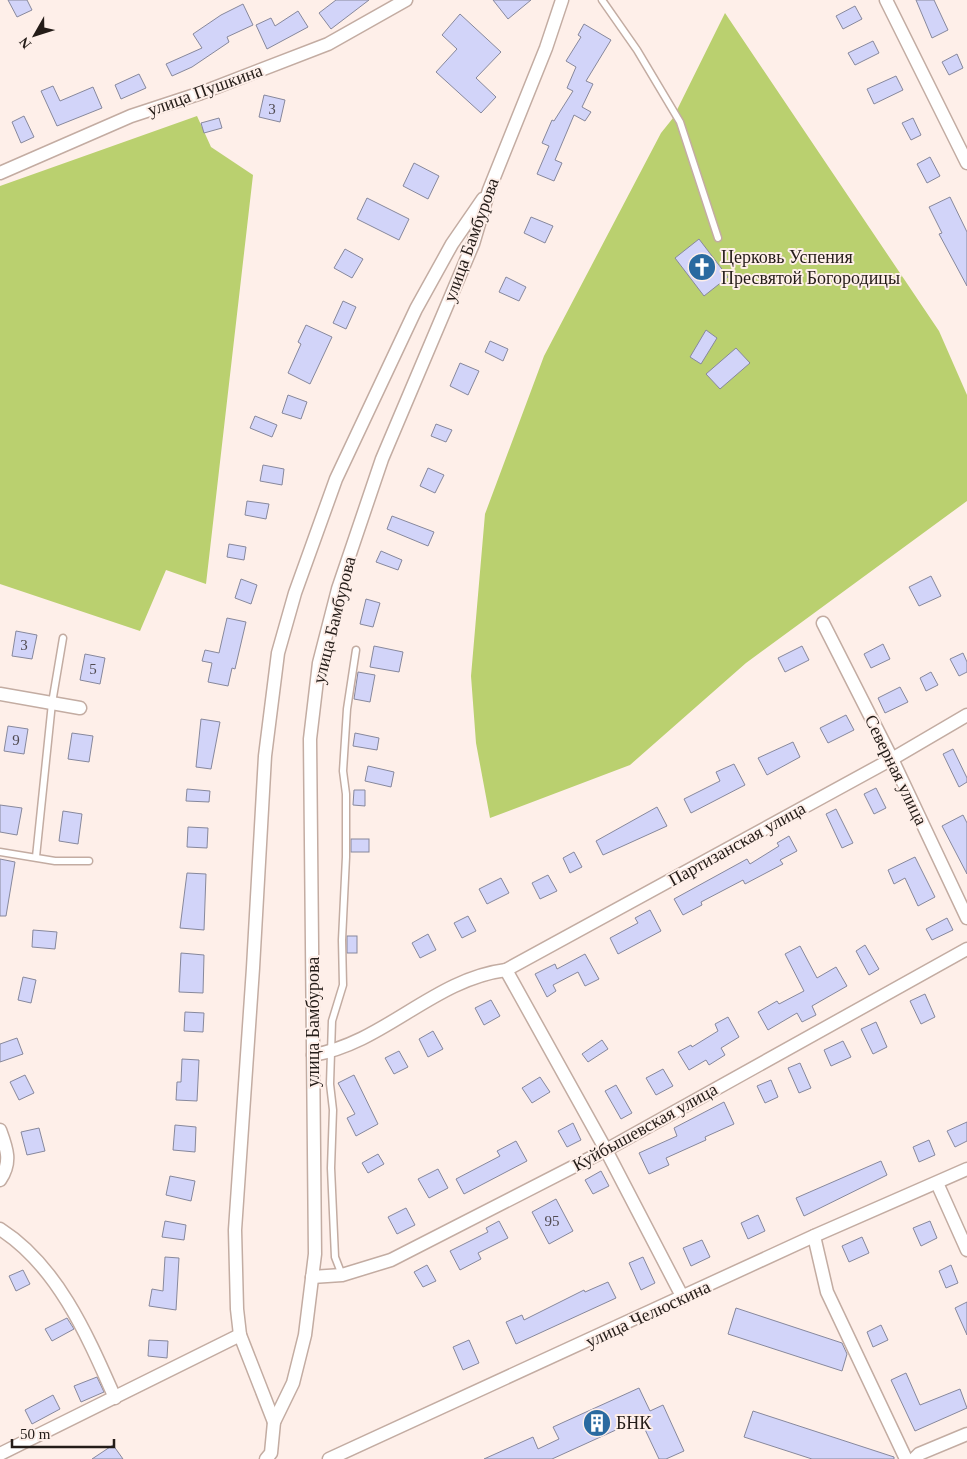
<svg xmlns="http://www.w3.org/2000/svg" width="967" height="1459" viewBox="0 0 967 1459" font-family="'Times New Roman',serif">
<rect width="100%" height="100%" fill="#feefe9"/>
<!-- green -->
<g fill="#bad06f">
<path d="M725,13L939,331L967,395V501L746,663L630,765L490,818L476,743L471,676L485,514L544,356L661,133L673,118Z"/>
<path d="M197,116L211,147L253,175L206,584L166,570L140,631L0,584V186Z"/>
</g>
<!-- building -->
<g fill="#d2d4f9" stroke="#87889c">
<path d="M8,0H27L32,10L17,17Z"/>
<path d="M336,0H369L331,29L319,13Z"/>
<path d="M493,0H531L508,19Z"/>
<path d="M916,0H934L948,30L932,38Z"/>
<path d="M243,4L253,25L227,37L229,42L192,67L172,76L166,64L202,48L193,34L221,15Z"/>
<path d="M855,6L862,19L843,29L836,16Z"/>
<path d="M298,11L308,27L267,49L256,25L271,18L275,26Z"/>
<path d="M460,14L501,52L476,78L496,97L481,113L436,72L457,49L442,35Z"/>
<path d="M584,24L611,40L586,81L593,84L582,107L591,112L585,121L574,115L555,160L562,163L554,181L537,174L549,146L542,143L552,120L554,121L573,91L567,88L576,67L566,61L581,37L578,35Z"/>
<path d="M873,41L879,53L855,65L848,53Z"/>
<path d="M957,54L963,68L949,75L942,62Z"/>
<path d="M139,74L146,88L121,99L115,85Z"/>
<path d="M896,76L903,90L874,104L867,89Z"/>
<path d="M53,86L60,101L93,87L102,108L57,126L41,91Z"/>
<path d="M264,95L285,100L280,122L259,117Z"/>
<path d="M24,116L34,137L21,143L12,122Z"/>
<path d="M219,118L222,128L204,133L201,123Z"/>
<path d="M913,118L921,135L911,140L902,123Z"/>
<path d="M930,157L940,176L927,183L917,164Z"/>
<path d="M414,163L439,176L428,199L403,186Z"/>
<path d="M950,197L967,232V286L939,234L942,233L929,207Z"/>
<path d="M367,198L409,219L399,240L357,219Z"/>
<path d="M531,217L553,226L545,243L524,233Z"/>
<path d="M699,239L728,277L704,296L675,258Z"/>
<path d="M345,249L363,259L352,278L334,268Z"/>
<path d="M506,277L526,287L519,301L499,292Z"/>
<path d="M343,301L356,307L346,329L333,323Z"/>
<path d="M306,325L332,337L310,384L288,373L301,344L298,342Z"/>
<path d="M706,330L717,338L701,364L690,357Z"/>
<path d="M490,341L508,349L503,361L485,352Z"/>
<path d="M736,348L750,363L720,389L706,374Z"/>
<path d="M460,363L479,371L468,395L450,386Z"/>
<path d="M288,395L307,402L301,419L282,413Z"/>
<path d="M255,416L277,425L272,437L250,428Z"/>
<path d="M436,424L452,430L446,442L431,436Z"/>
<path d="M263,465L284,469L282,485L260,481Z"/>
<path d="M428,468L444,475L435,493L420,486Z"/>
<path d="M247,501L269,504L266,519L245,515Z"/>
<path d="M392,516L434,532L428,546L387,529Z"/>
<path d="M229,544L246,547L244,560L227,557Z"/>
<path d="M381,551L402,560L398,570L376,562Z"/>
<path d="M931,576L941,596L919,606L909,587Z"/>
<path d="M241,579L257,585L251,604L235,598Z"/>
<path d="M366,599L380,603L373,627L360,624Z"/>
<path d="M227,618L246,622L235,669L232,668L228,686L208,682L212,663L202,661L205,650L219,653Z"/>
<path d="M16,631L37,635L32,659L12,656Z"/>
<path d="M883,644L890,659L871,668L864,654Z"/>
<path d="M374,646L403,652L399,672L370,667Z"/>
<path d="M802,646L809,660L785,672L778,658Z"/>
<path d="M963,653L967,662V672L959,676L950,659Z"/>
<path d="M85,654L105,658L100,684L80,680Z"/>
<path d="M358,672L375,675L370,702L354,699Z"/>
<path d="M931,672L938,685L926,691L920,678Z"/>
<path d="M900,687L908,702L885,713L878,698Z"/>
<path d="M846,715L854,730L828,743L820,728Z"/>
<path d="M201,719L220,722L211,769L196,767Z"/>
<path d="M8,726L28,729L24,754L4,751Z"/>
<path d="M72,733L93,736L89,762L68,759Z"/>
<path d="M355,733L379,738L377,750L353,746Z"/>
<path d="M793,742L800,757L767,775L758,758Z"/>
<path d="M953,749L967,778V782L959,787L943,754Z"/>
<path d="M734,764L745,785L691,813L684,799L720,781L716,772Z"/>
<path d="M368,766L394,772L391,787L365,781Z"/>
<path d="M876,788L886,808L874,814L864,794Z"/>
<path d="M187,789L210,791L209,802L186,801Z"/>
<path d="M354,790H365V806L353,805Z"/>
<path d="M0,805L22,808L17,835L0,832Z"/>
<path d="M657,807L667,826L603,855L596,841Z"/>
<path d="M836,809L853,843L842,848L826,814Z"/>
<path d="M63,811L82,814L78,844L59,841Z"/>
<path d="M963,815L967,823V874L942,826Z"/>
<path d="M188,827L208,828L207,848L187,847Z"/>
<path d="M789,836L797,851L780,860L783,864L745,884L743,880L701,902L702,905L683,915L674,899L747,859L750,864L779,846L777,843Z"/>
<rect x="351" y="839" width="18" height="13"/>
<path d="M574,852L582,867L570,873L563,858Z"/>
<path d="M915,857L935,897L918,906L905,878L894,884L888,870Z"/>
<path d="M0,859L15,862L6,916H0Z"/>
<path d="M187,873L206,874L204,930L180,928Z"/>
<path d="M548,875L557,891L540,899L532,883Z"/>
<path d="M501,878L509,893L487,904L479,889Z"/>
<path d="M650,910L661,931L618,954L610,938L638,923L635,918Z"/>
<path d="M468,916L476,931L462,938L454,923Z"/>
<path d="M947,918L953,930L932,940L926,929Z"/>
<path d="M33,930L57,932L55,949L32,947Z"/>
<path d="M428,934L436,950L420,958L412,943Z"/>
<rect x="347" y="936" width="10" height="17"/>
<path d="M865,945L879,969L869,975L856,951Z"/>
<path d="M800,946L817,978L836,967L847,986L812,1006L816,1015L802,1022L797,1013L768,1030L758,1012L777,1001L779,1004L804,991L785,954Z"/>
<path d="M181,953L204,955L203,993L179,992Z"/>
<path d="M585,954L599,979L585,986L578,972L553,985L556,991L547,997L535,974L555,964L557,969Z"/>
<path d="M23,977L36,980L31,1003L18,1000Z"/>
<path d="M925,994L935,1017L921,1024L910,1001Z"/>
<path d="M491,1000L500,1016L484,1025L475,1008Z"/>
<path d="M185,1012L204,1013L203,1032L184,1031Z"/>
<path d="M728,1017L739,1037L721,1048L725,1055L709,1065L706,1060L689,1070L678,1052L691,1045L692,1047L718,1031L715,1024Z"/>
<path d="M876,1022L887,1047L873,1054L861,1029Z"/>
<path d="M433,1031L443,1049L428,1057L419,1039Z"/>
<path d="M17,1038L23,1054L0,1062V1044Z"/>
<path d="M602,1040L608,1049L588,1062L582,1054Z"/>
<path d="M843,1041L851,1057L831,1066L824,1050Z"/>
<path d="M399,1051L408,1067L394,1074L385,1058Z"/>
<path d="M182,1059L199,1060L197,1101L176,1100L177,1082H181Z"/>
<path d="M800,1063L811,1088L799,1093L788,1068Z"/>
<path d="M663,1069L673,1086L656,1095L646,1078Z"/>
<path d="M25,1075L34,1093L19,1100L10,1082Z"/>
<path d="M354,1075L378,1124L356,1136L347,1118L355,1114L338,1083Z"/>
<path d="M540,1077L550,1092L532,1103L522,1088Z"/>
<path d="M771,1080L778,1097L765,1103L757,1086Z"/>
<path d="M616,1085L632,1113L621,1119L605,1091Z"/>
<path d="M724,1102L734,1124L705,1137L706,1140L666,1158L669,1165L649,1174L639,1153L677,1136L674,1128Z"/>
<path d="M967,1122V1141L955,1147L947,1131Z"/>
<path d="M573,1123L581,1140L567,1147L558,1131Z"/>
<path d="M175,1125L196,1127L195,1152L173,1150Z"/>
<path d="M39,1128L45,1151L27,1155L21,1132Z"/>
<path d="M929,1140L935,1155L919,1162L913,1147Z"/>
<path d="M516,1141L527,1161L464,1194L456,1179L500,1156L497,1151Z"/>
<path d="M378,1154L384,1164L368,1173L362,1163Z"/>
<path d="M881,1161L887,1175L804,1216L796,1198Z"/>
<path d="M438,1169L448,1188L429,1198L418,1179Z"/>
<path d="M601,1171L609,1186L593,1194L585,1180Z"/>
<path d="M170,1176L195,1181L191,1201L166,1195Z"/>
<path d="M556,1199L573,1231L549,1244L532,1212Z"/>
<path d="M406,1208L415,1225L397,1234L388,1217Z"/>
<path d="M758,1215L765,1231L748,1239L741,1223Z"/>
<path d="M165,1221L186,1225L184,1240L162,1237Z"/>
<path d="M499,1221L508,1238L478,1253L481,1259L460,1270L450,1251L488,1232L486,1228Z"/>
<path d="M930,1221L937,1238L921,1246L913,1228Z"/>
<path d="M862,1237L869,1253L849,1262L842,1246Z"/>
<path d="M702,1240L710,1257L691,1266L683,1248Z"/>
<path d="M165,1257L179,1258L176,1310L149,1306L152,1289L163,1291Z"/>
<path d="M643,1257L655,1283L641,1290L629,1263Z"/>
<path d="M427,1265L436,1281L423,1287L414,1272Z"/>
<path d="M951,1265L958,1283L946,1288L939,1271Z"/>
<path d="M23,1270L30,1284L16,1291L9,1276Z"/>
<path d="M608,1282L616,1298L516,1344L506,1322L522,1315L524,1320L584,1290L585,1292Z"/>
<path d="M967,1302V1335L955,1308Z"/>
<path d="M736,1308L842,1343L847,1354L842,1371L728,1334Z"/>
<path d="M67,1318L74,1329L52,1341L45,1329Z"/>
<path d="M881,1325L888,1340L873,1347L867,1332Z"/>
<path d="M149,1340L168,1341L167,1358L148,1356Z"/>
<path d="M469,1340L479,1363L463,1370L453,1347Z"/>
<path d="M906,1373L920,1405L960,1389L967,1408L915,1431L891,1380Z"/>
<path d="M97,1377L104,1392L81,1402L74,1386Z"/>
<path d="M639,1388L650,1411L663,1405L684,1451L666,1459H659L640,1419L552,1459H484L533,1437L538,1449L559,1439L553,1427Z"/>
<path d="M53,1395L60,1409L32,1424L25,1410Z"/>
<path d="M753,1411L894,1457V1459H812L744,1437Z"/>
<path d="M113,1445L123,1459H92Z"/>
</g>
<g fill="none" stroke-linecap="round" stroke-linejoin="round">
<defs>
<g id="service">
<path d="M602,0L637,50L680,122L718,238"/>
<path d="M0,852L55,861H89"/>
<path d="M36,857L52,703L63,638"/>
<path d="M342,1275L335,1257L331,1168L333,1110L330,1084L332,1021L343,985L342,940L346,857V794L343,771L347,709L356,650"/>
</g>
<g id="minor">
<path d="M886,0L967,163"/>
<path d="M0,173L131,116L201,93L328,44L406,0"/>
<path d="M823,623L892,759L967,918"/>
<path d="M0,694L80,708"/>
<path d="M506,970L606,1150L683,1298"/>
<path d="M313,1055C384,1043 434,979 506,970L892,759L967,715"/>
<path d="M0,1130C7,1149 12,1162 0,1180"/>
<path d="M937,1183L967,1250"/>
<path d="M0,1229C58,1266 88,1337 115,1398"/>
<path d="M814,1236L827,1292L906,1459"/>
<path d="M312,1277L342,1275L391,1260L606,1150L967,949"/>
<path d="M274,1422L240,1335L237,1309L235,1230L253,968L265,756L278,653L295,593L336,479L416,309L452,244L483,199"/>
<path d="M0,1454L240,1335"/>
<path d="M266,1459L271,1453L274,1422L293,1383L305,1335L315,1254L310,739L319,663L338,589L382,459L473,244L489,190L546,48L562,0"/>
<path d="M329,1459L814,1236L967,1169"/>
<path d="M914,1459L919,1454L967,1434"/>
</g>
</defs>
<!-- service casing -->
<use href="#service" stroke="#c3aca2" stroke-width="9"/>
<!-- minor casing -->
<use href="#minor" stroke="#c3aca2" stroke-width="15"/>
<!-- service -->
<use href="#service" stroke="#fff" stroke-width="6"/>
<!-- minor -->
<use href="#minor" stroke="#fff" stroke-width="12"/>
</g>
<!-- icons -->
<defs>
<symbol id="church-disc" viewBox="-11 -11 22 22"><circle r="9.5" fill="#2a6aa0" stroke="#feefe9"/><path d="M-1.2-6h2.4v3.5h3.3v2.4h-3.3V6h-2.4V-.1h-3.3v-2.4h3.3Z" fill="#fff"/></symbol>
<symbol id="building-disc" viewBox="-11 -11 22 22"><circle r="9.5" fill="#2a6aa0" stroke="#feefe9"/><path d="M-4-6H4V6H1V3H-1V6H-4ZM-2.5-4.3h1.7v1.8h-1.7ZM.8-4.3h1.7v1.8H.8ZM-2.5-1h1.7V.8h-1.7ZM.8-1h1.7V.8H.8Z" fill="#fff"/></symbol>
</defs>
<g fill-rule="evenodd">
<use href="#church-disc" x="686" y="251" width="32" height="32"/>
<use href="#building-disc" x="581" y="1407" width="32" height="32"/>
</g>
<g text-anchor="middle" dominant-baseline="central" stroke-width="4" stroke-linejoin="round" paint-order="stroke">
<!-- number labels -->
<g font-size="15" fill="#504a50">
<text x="272" y="109">3</text>
<text x="24" y="645">3</text>
<text x="93" y="669">5</text>
<text x="16" y="740">9</text>
<text x="552" y="1221">95</text>
</g>
<!-- street labels -->
<g font-size="18" fill="#241c18" stroke="#feefe9">
<text transform="translate(205 90) rotate(-20)">улица Пушкина</text>
<text transform="translate(471 240) rotate(-70)">улица Бамбурова</text>
<text transform="translate(334 620) rotate(-76)">улица Бамбурова</text>
<text transform="translate(896 770) rotate(64)">Северная улица</text>
<text transform="translate(737 844) rotate(-29)">Партизанская улица</text>
<text transform="translate(313 1022) rotate(-90)">улица Бамбурова</text>
<text transform="translate(645 1127) rotate(-29)">Куйбышевская улица</text>
<text transform="translate(648 1314) rotate(-25)">улица Челюскина</text>
</g>
<!-- poi labels -->
<g font-size="18" fill="#241c18" stroke="#feefe9" text-anchor="start">
<text x="721" y="257">Церковь Успения<tspan x="721" dy="21">Пресвятой Богородицы</tspan></text>
<text x="616" y="1423">БНК</text>
</g>
</g>
<!-- north arrow -->
<g transform="translate(35 35) rotate(231)" stroke="#feefe9" stroke-width="4" paint-order="stroke">
<path d="M0-4L9 19L0 12L-9 19Z" fill="#241c18"/>
<text y="-8" font-size="14" font-weight="bold" text-anchor="middle" fill="#241c18">N</text>
</g>
<!-- scale -->
<path d="M12 1439v8h102v-8" fill="none" stroke="#241c18" stroke-width="2.5"/>
<text x="20" y="1439" font-size="15" fill="#241c18" stroke="#feefe9" stroke-width="4" paint-order="stroke">50 m</text>
</svg>
